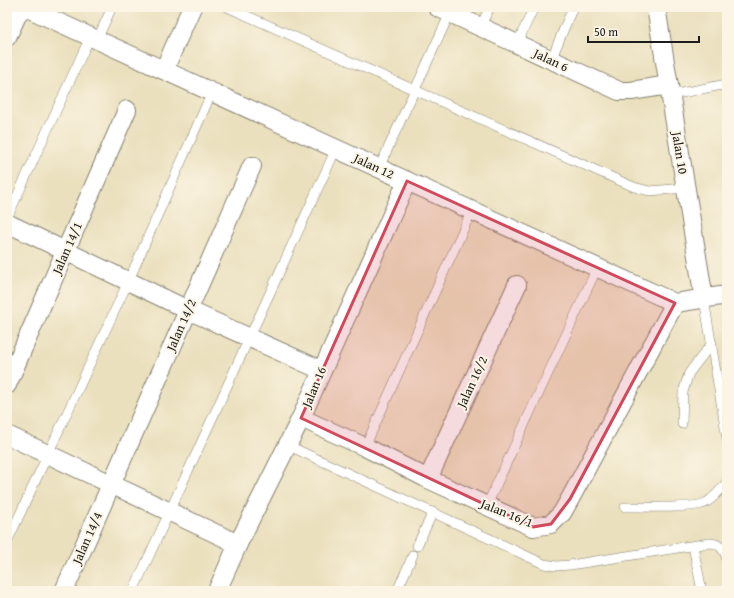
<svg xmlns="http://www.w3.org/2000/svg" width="734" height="598" viewBox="0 0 734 598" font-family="'Gentium Book Plus',serif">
<rect width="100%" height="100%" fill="#fcf5e5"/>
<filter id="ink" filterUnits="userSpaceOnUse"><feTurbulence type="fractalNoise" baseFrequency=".025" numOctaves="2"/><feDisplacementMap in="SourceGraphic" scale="8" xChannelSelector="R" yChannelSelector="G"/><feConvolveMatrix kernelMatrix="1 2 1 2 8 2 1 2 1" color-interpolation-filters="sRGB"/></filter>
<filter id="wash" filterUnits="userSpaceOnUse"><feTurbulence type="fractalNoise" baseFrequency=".012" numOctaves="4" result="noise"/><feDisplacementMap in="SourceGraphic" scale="16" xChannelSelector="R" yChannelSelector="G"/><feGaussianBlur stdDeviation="0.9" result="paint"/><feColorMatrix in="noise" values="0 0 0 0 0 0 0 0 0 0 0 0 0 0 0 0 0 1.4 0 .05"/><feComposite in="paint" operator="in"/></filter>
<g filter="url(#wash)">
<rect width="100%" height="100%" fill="#eae0be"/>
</g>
<g filter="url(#ink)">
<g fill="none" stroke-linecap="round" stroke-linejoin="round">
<defs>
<g id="service">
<path d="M227,7L634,187L649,191L686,188"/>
<path d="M480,27L490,7"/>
<path d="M97,40L112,7"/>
<path d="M517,44L534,7"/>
<path d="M551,60L573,7"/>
<path d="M671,95L727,84"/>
<path d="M379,168L450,13"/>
<path d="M7,218L90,37"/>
<path d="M704,299L727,439"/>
<path d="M682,424L683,392L689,373L712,343"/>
<path d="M287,445L544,564L556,566L570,565L709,543C720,543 725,550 727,560"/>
<path d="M365,447L472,210"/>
<path d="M487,505L597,268"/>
<path d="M625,507C640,507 697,509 707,502C715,497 721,489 727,482"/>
<path d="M7,542L128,282L212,92"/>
<path d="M417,546L433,512"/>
<path d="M693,546L702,591"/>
<path d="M133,591L336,149"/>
<path d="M397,591L413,555"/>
</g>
<g id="minor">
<path d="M25,7L675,303L727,295"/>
<path d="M437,7L619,91H631L669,85"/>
<path d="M656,7L704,299"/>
<path d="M7,37L21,7"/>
<path d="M164,70L192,7"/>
<path d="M7,223L188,310L321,370"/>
<path d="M7,385L127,110"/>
<path d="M301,418L365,447L428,479L533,527L551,524L562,513L570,499L675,303"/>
<path d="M7,435L238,544"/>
<path d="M428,479L517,285"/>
<path d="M64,591L252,166"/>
<path d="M217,591L238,544L301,418L407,181"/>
</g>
</defs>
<!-- service casing -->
<use href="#service" stroke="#837e6d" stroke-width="10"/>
<!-- minor casing -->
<use href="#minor" stroke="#837e6d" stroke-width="20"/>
<!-- service -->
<use href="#service" stroke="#fff" stroke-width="9"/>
<!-- minor -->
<use href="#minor" stroke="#fff" stroke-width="18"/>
</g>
</g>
<!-- marked area -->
<path fill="#d1495b" fill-opacity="0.2" stroke="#d1495b" stroke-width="3" stroke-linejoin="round" d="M407,181L675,303L570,499L551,524L533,527L301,418Z"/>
<g text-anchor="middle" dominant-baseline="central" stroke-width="4" stroke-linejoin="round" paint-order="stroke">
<!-- street labels -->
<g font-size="13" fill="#1c1c1c" stroke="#fcf5e5">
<text transform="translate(551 60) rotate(25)">Jalan 6</text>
<text transform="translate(680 153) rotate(81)">Jalan 10</text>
<text transform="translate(374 166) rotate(25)">Jalan 12</text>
<text transform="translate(67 248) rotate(-66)">Jalan 14/1</text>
<text transform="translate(181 325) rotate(-66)">Jalan 14/2</text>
<text transform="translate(472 382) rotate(-65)">Jalan 16/2</text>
<text transform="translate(314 387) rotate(-67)">Jalan 16</text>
<text transform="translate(507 513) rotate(22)">Jalan 16/1</text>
<text transform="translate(87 538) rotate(-66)">Jalan 14/4</text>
</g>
</g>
<!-- margin -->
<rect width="734" height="598" fill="none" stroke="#fcf5e5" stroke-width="24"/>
<!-- scale -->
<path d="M588 36v6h111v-6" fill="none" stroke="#1c1c1c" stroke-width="2"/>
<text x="594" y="36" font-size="12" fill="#1c1c1c" stroke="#fcf5e5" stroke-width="3" paint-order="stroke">50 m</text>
</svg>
